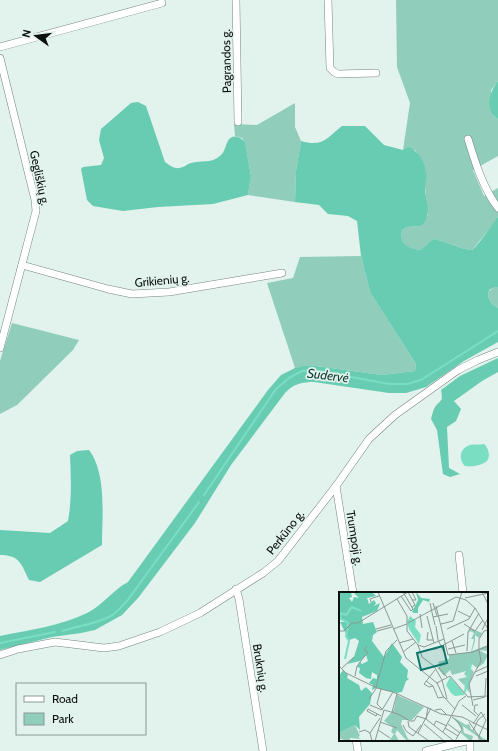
<svg xmlns="http://www.w3.org/2000/svg" width="498" height="751" viewBox="0 0 498 751" font-family="Cabin,sans-serif">
<rect width="100%" height="100%" fill="#e2f2ed"/>
<!-- green -->
<g fill="#90cdbb">
<path d="M396,0H498V81L491,90L494,116L498,119V156L473,170L484,196L498,188C498,194 498,213 498,217C497,220 475,247 472,250C458,249 447,241 433,239L420,250C408,248 399,245 402,230L407,227L421,226L428,215L425,186L426,172L423,162L415,150H403L410,103L397,67Z"/>
<path d="M295,103V127L301,141L296,171L295,202L248,195L251,175L245,143L242,138L235,136L234,124L257,125Z"/>
<path d="M361,256L370,292L416,364L415,371L382,375L316,366L295,368L267,283L293,278L300,257Z"/>
<path d="M495,287H498V308L492,304L488,297L489,291Z"/>
<path d="M12,323L79,340L73,350L17,405L0,414V361Z"/>
</g>
<!-- forest -->
<g fill="#67ccb1">
<path d="M498,81V119C484,110 489,92 498,81Z"/>
<path d="M138,102L146,106L165,162C169,165 174,169 179,168C183,168 187,164 191,163C201,160 212,164 221,155C226,151 226,139 232,137C237,135 242,139 245,142L251,176L248,195L213,204L158,207L123,211L93,206L87,200L81,169L83,167L101,165L104,158L99,140L101,129L131,103Z"/>
<path d="M342,126H365L384,145L403,150L409,147C418,151 425,162 426,172C427,178 425,184 425,191C427,204 432,216 421,226L407,227L402,230C399,245 408,248 420,250L433,239C447,241 458,249 472,250C481,242 490,227 498,217V287H495L489,290L488,297L492,304L498,308V342L464,361L426,387L406,393H389L314,382C302,382 293,384 285,393L231,465L195,523L138,598L122,615L95,630L81,633L52,637L0,650V636C29,630 60,626 87,613C103,605 113,590 128,582L268,390L281,375L295,368L305,366H316L382,375L415,371L416,364L370,292L361,256L357,221L348,216L328,214L319,205L295,202L296,171L301,141C323,147 326,139 342,126Z"/>
<path d="M498,358V372L482,381L454,401L461,409L456,421L447,427L449,468L460,474L450,477L443,474L437,430L431,419C432,416 433,410 435,407C442,398 443,403 441,390L460,376Z"/>
<path d="M89,450C107,474 102,516 102,545L40,582L29,580C21,564 20,555 0,555V530L50,533L68,521C72,499 71,477 70,455L77,451Z"/>
</g>
<!-- water -->
<path fill="#79dec2" d="M484,444C489,448 492,460 484,463C479,466 470,467 465,466C458,459 460,448 470,445C475,444 479,445 484,444Z"/>
<g fill="none" stroke-linecap="round" stroke-linejoin="round">
<!-- stream -->
<g stroke="#79dec2" stroke-width="2">
<path d="M204,495L276,389L289,378L302,371L314,370L389,384H407L421,380L498,331"/>
<path d="M62,631C78,626 96,624 111,616C117,612 122,606 127,601L199,502"/>
<path d="M0,643L55,632"/>
</g>
<defs>
<g id="minor">
<path d="M236,0L238,122"/>
<path d="M328,0L330,68L334,72L338,74L376,73"/>
<path d="M0,47L162,3"/>
<path d="M0,58L35,200L36,211L0,348"/>
<path d="M468,139C475,162 483,188 498,208"/>
<path d="M22,265L108,289L132,294L169,292L282,273"/>
<path d="M336,486L353,593"/>
<path d="M459,555L463,593"/>
<path d="M236,589L239,599L263,751"/>
<path d="M0,655L18,649L55,642L104,648L119,646L160,632L200,613L263,573L278,561L336,486L369,439L395,415L458,370L478,360L498,352"/>
<path d="M356,740L358,751"/>
<path d="M470,740V751"/>
<path d="M426,751L470,740"/>
</g>
</defs>
<!-- minor casing -->
<use href="#minor" stroke="#768580" stroke-width="8"/>
<!-- minor -->
<use href="#minor" stroke="#fff" stroke-width="7"/>
</g>
<g text-anchor="middle" dominant-baseline="central" stroke-width="3.5" stroke-linejoin="round" paint-order="stroke">
<!-- street labels -->
<g font-size="12" fill="#0b110f" stroke="#e2f2ed">
<text transform="translate(226 61) rotate(-91)">Pagrandos g.</text>
<text transform="translate(40 178) rotate(78)">Gegliškių g.</text>
<text transform="translate(162 280) rotate(-5)">Grikienių g.</text>
<text transform="translate(285 532) rotate(-52)">Perkūno g.</text>
<text transform="translate(355 538) rotate(81)">Trumpoji g.</text>
<text transform="translate(261 668) rotate(81)">Bruknių g.</text>
</g>
<!-- water labels -->
<g font-size="13" font-style="italic" fill="#113f34" stroke="#e2f2ed">
<text transform="translate(328 375) rotate(7)">Sudervė</text>
</g>
</g>
<!-- overview -->
<g transform="translate(339 592)">
<rect width="149" height="149" fill="#e2f2ed"/>
<path d="M131,36L143,41L140,46L136,43V49L133,59L149,53L148,59L140,58L149,63L145,71L138,76L133,72L132,77L135,80L130,93L131,101L125,94L128,91L125,93L119,87L128,85L125,82L127,79L113,83L111,78L105,84L97,74L101,75L99,70L110,67V63L132,60L135,47H132L135,41L131,39L129,42ZM58,103L85,115L73,128H63L62,132L69,147L74,149H68L58,138L56,142L60,149H50L55,142L52,140L54,135L45,129L55,117ZM114,125L127,133L130,132L132,137L144,146L148,148L149,145V149H140L142,147L124,134L125,141L134,144L133,148H130L122,141L123,137ZM16,133L21,144L19,145L22,147L11,146V149H8L0,146V141Z" fill="#90cdbb"/>
<path d="M2,0H12L13,5L10,6L13,10L15,5L20,6L14,0H33L37,4L28,6L30,12L35,8L37,11L35,14L41,11L38,19L23,25L24,32L34,30L38,40L34,43L33,49L45,65L53,51L63,65L61,70L69,78L68,86H69L70,87L67,89L63,100L58,101L37,96L33,98L34,93L30,91L34,86L38,87V83L33,80L32,87L27,86L20,81L21,76L18,75L21,70L23,72L29,69L27,63L21,69L8,72L15,65L20,49L16,46L10,48L1,30H9L2,26V23H8L13,16L23,20L12,15L7,22L0,20V24V2ZM77,0L82,6L91,7L90,10L84,8L79,16V21H75L73,20L79,8ZM4,78L9,83L8,86L20,93L22,99L27,95L33,101L31,112L20,125L21,138L16,133L0,141V84Z" fill="#67ccb1"/>
<path d="M71,24L77,29L76,35L82,43L80,52L70,37L68,30ZM111,85L126,102L125,103L116,104L112,101L107,93Z" fill="#79dec2"/>
<path fill="none" stroke="#79dec2" stroke-width="2" d="M0,20L2,27L9,31L8,35M1,21L7,23L13,15L22,19M6,67L10,49L7,44L9,36M128,87L131,76L130,68M126,100L128,88"/>
<path fill="none" stroke="#8c9894" stroke-width="1" d="M39,0L67,66L98,91L104,104L116,117M64,0L74,17L72,19M143,0L149,12M62,4L72,19M117,5L127,8L136,16L149,37M126,6L149,1M58,7L68,24V39L79,53L83,65L95,74L103,88M73,8H77L73,0M32,10L31,7L40,4M91,11L94,25M94,11L98,24M97,14L109,63L134,60L149,54M119,19L131,25M81,22L83,36M88,24L95,51M69,31L117,5M102,32L114,29L123,0M125,32L136,39L144,28M96,33L94,25L109,22M97,34L99,48L105,60M37,37L52,33M54,37L68,32M108,37L130,27L136,16M143,38L149,26M0,39H5L13,31H19L69,0L76,13L73,15M38,39L53,35M89,40L88,48H94M113,49L117,61M60,51L74,47M79,53L85,55L105,47M109,57L126,53M140,57V47L145,39L149,38M87,58L97,57L125,42M128,59L129,40L140,21M64,60L77,50M103,72L100,76L108,85M0,74L7,81L38,96L54,100L102,122L123,125L149,138M3,76L15,65M136,80L142,69L140,58M136,80L149,74M16,84L18,74L29,60L25,58L28,54M137,84L149,79M103,88L108,107M87,89L94,94L99,106L105,105M98,91L111,84L129,105L149,104M94,94L90,95L85,92L96,78M37,95L47,59L58,48M42,97L38,112L43,117M146,104L147,86M30,107L38,95M134,108L146,105M31,113L43,118L54,100M123,113L137,124M134,114L130,92L136,80M29,117L42,124M29,117L28,119L37,124L38,122M45,118L59,122M96,118L102,117L108,123M53,120L58,102M59,122L71,129H75L78,124L87,127L115,149M139,123L135,119L136,113H139M113,125L119,130L123,137L116,149M87,127L89,115M69,129L70,135L90,149M41,130L58,136M130,130L143,149M85,132L105,149M109,132L121,141M134,132L142,120L147,128M64,133L67,139L74,144L82,133M95,133L97,129L108,134M106,136L119,144M39,138L51,146M134,139L139,128L146,122M20,140L26,138L31,141M104,140L120,109L127,104M79,141L92,116M33,149L31,141L41,126M36,149L45,118M140,149V144L147,128"/>
<path fill="#0f766e" fill-opacity="0.15" stroke="#0f766e" stroke-width="2" d="M104,54L108,71L82,78L78,61Z"/>
<rect width="149" height="149" fill="none" stroke="#0b110f" stroke-width="2"/>
</g>
<!-- legend -->
<rect x="16" y="683" width="130" height="52" fill="#e2f2ed" stroke="#8c9894"/>
<rect x="24" y="696" width="20" height="6" fill="#ffffff" stroke="#8c9894"/>
<text x="52" y="703" font-size="12" fill="#0b110f">Road</text>
<rect x="24" y="713" width="20" height="12" fill="#90cdbb" stroke="#8c9894"/>
<text x="52" y="723" font-size="12" fill="#0b110f">Park</text>
<!-- north arrow -->
<g transform="translate(36 36) rotate(284)" stroke="#e2f2ed" stroke-width="3" paint-order="stroke">
<path d="M0-3L7 15L0 10L-7 15Z" fill="#0b110f"/>
<text y="-6" font-size="11" font-weight="bold" text-anchor="middle" fill="#0b110f">N</text>
</g>
</svg>
